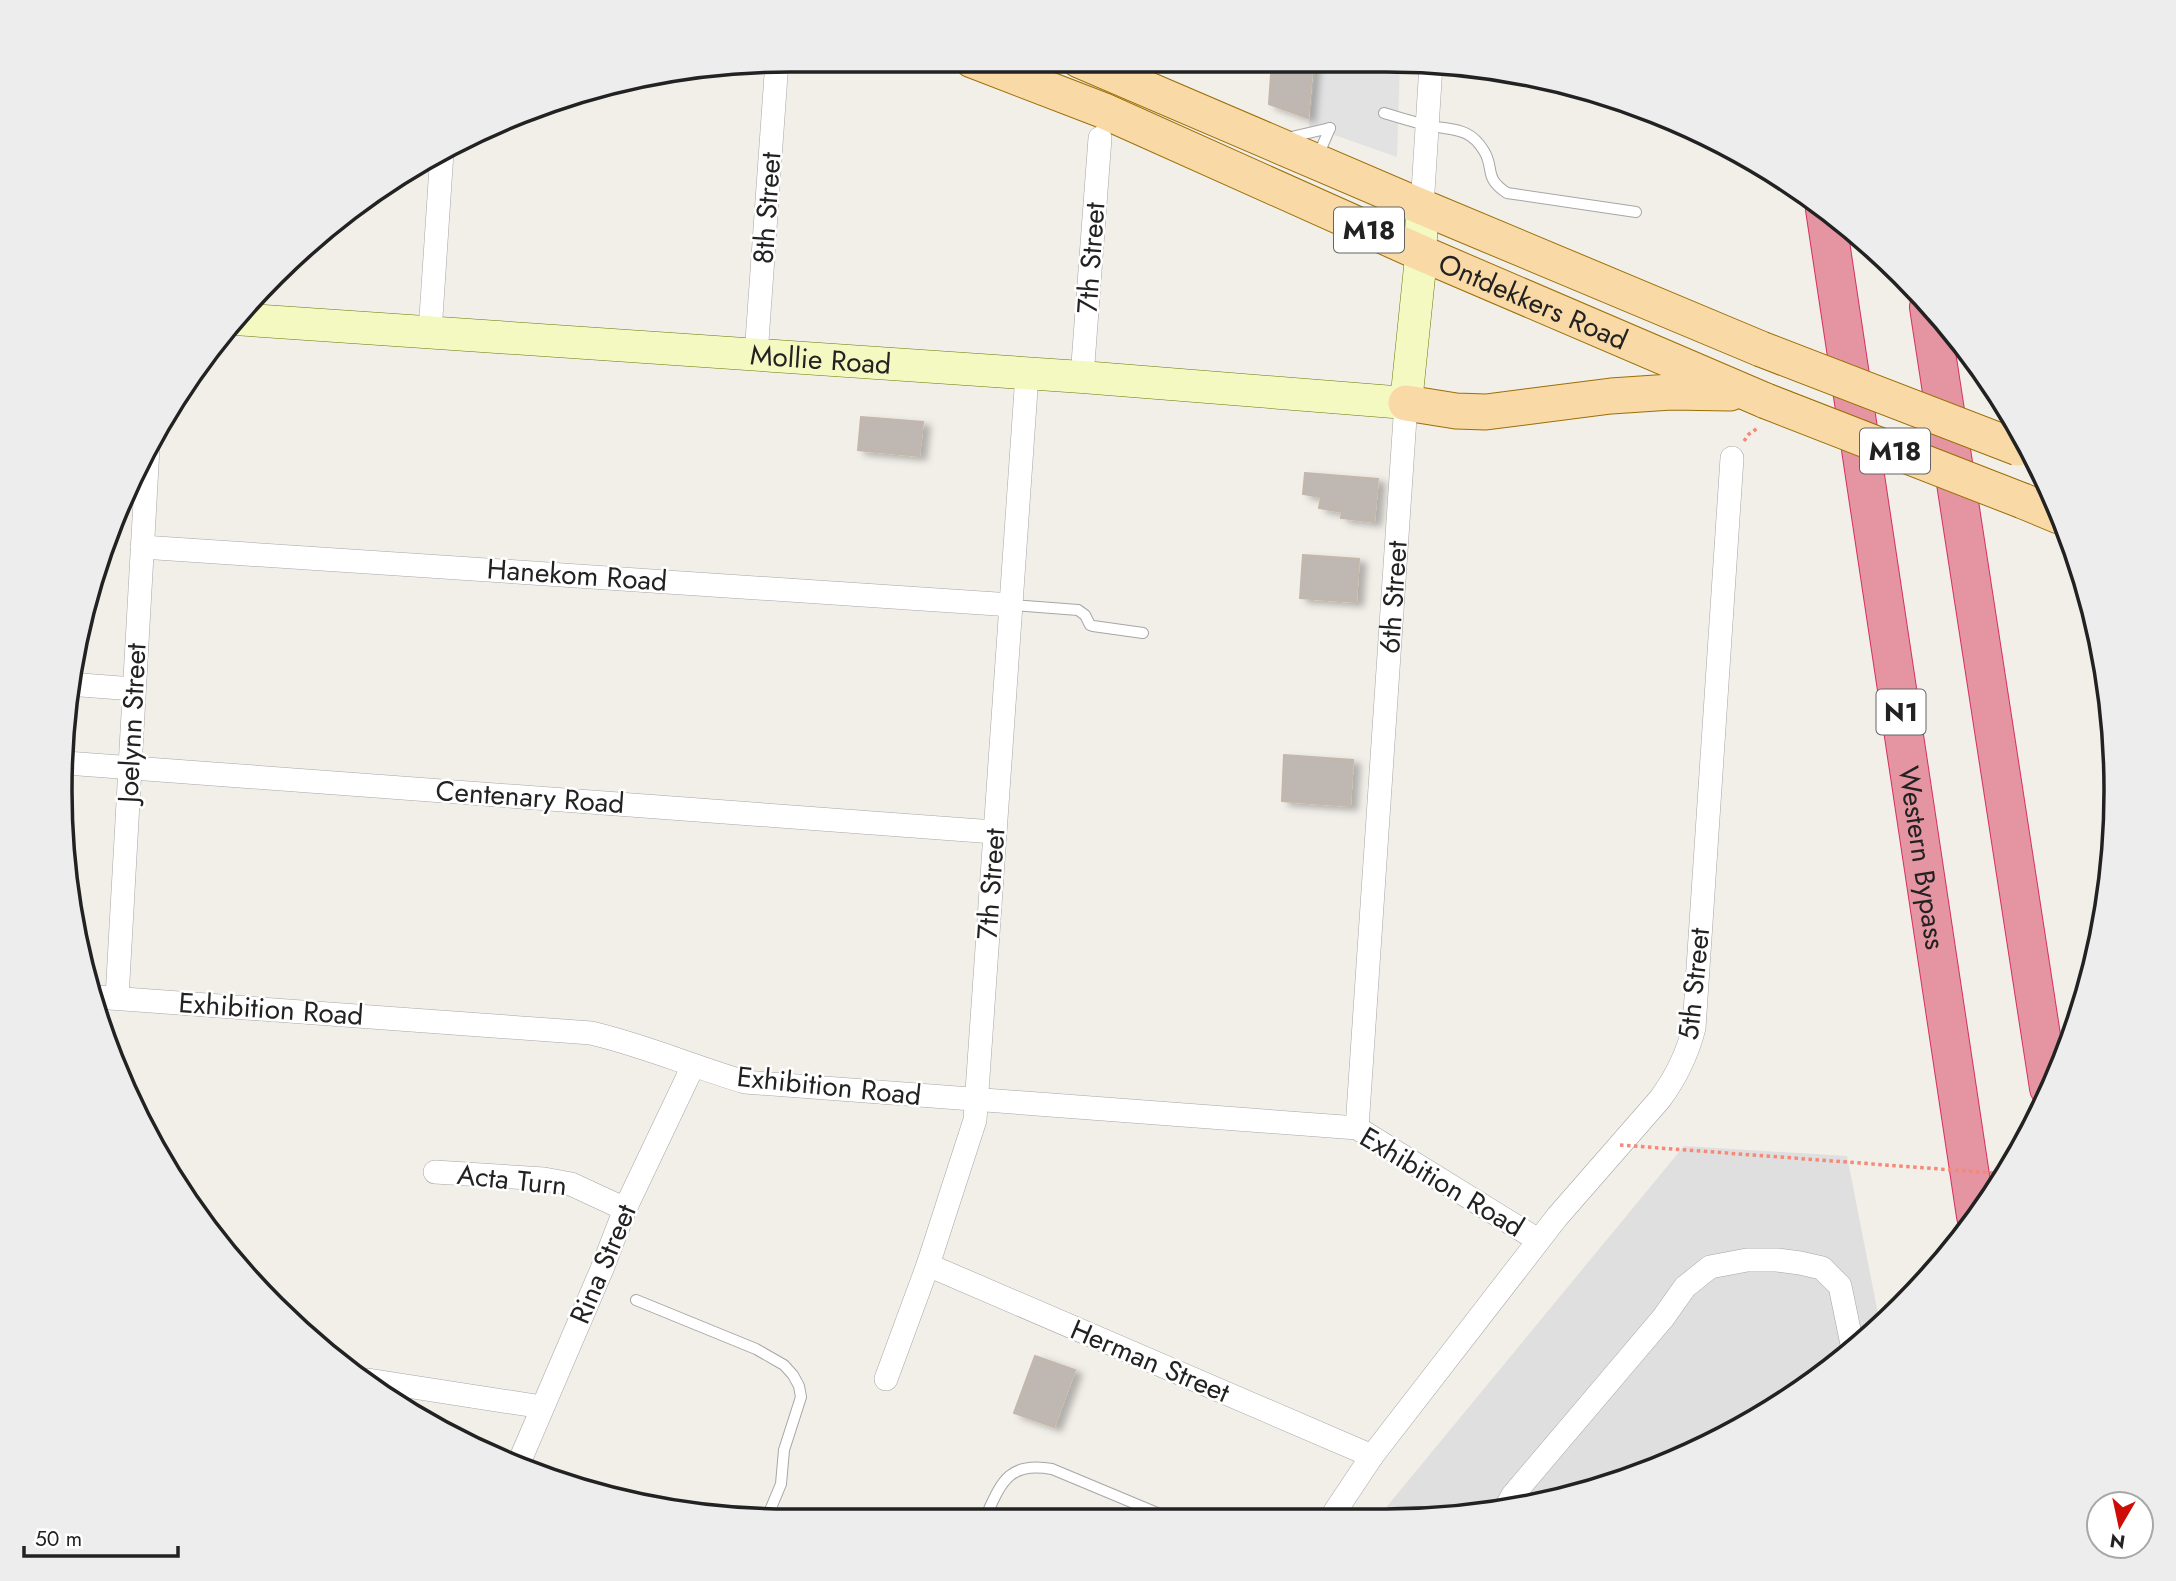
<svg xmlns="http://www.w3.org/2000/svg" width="2176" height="1581" viewBox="0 0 2176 1581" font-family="Jost,sans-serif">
<defs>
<filter id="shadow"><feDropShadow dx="7" dy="4" stdDeviation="3.5" flood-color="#0004"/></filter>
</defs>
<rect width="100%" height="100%" fill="#f2efe9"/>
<!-- residential -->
<path fill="#e0dfdf" d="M1684,1146L1847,1156L1880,1324L1831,1370L1666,1466L1481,1515L1379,1516Z"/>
<!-- parking -->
<path fill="#e2e2e2" d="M1317,60L1400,61L1397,157L1309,126Z"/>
<!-- building -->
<g fill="#bfb8b2" stroke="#c3b7ac" stroke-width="2" filter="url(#shadow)">
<path d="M1272,60H1313L1308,118L1269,104Z"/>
<path d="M861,417L923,422L919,456L858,450Z"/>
<path d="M1305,473L1378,479L1374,522L1341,518L1342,512L1319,508L1321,497L1303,494Z"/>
<path d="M1303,555L1359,559L1356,602L1300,598Z"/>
<path d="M1284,755L1353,760L1350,806L1282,801Z"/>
<path d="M1035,1356L1075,1370L1054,1427L1014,1413Z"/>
</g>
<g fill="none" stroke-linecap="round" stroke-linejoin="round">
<defs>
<g id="lane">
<path d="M1384,113C1398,117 1413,122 1427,125C1452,131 1469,126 1484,151C1495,169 1483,177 1507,193L1636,212"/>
<path d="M1287,138L1330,128"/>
<path d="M1317,158L1330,128"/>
<path d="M1012,605L1078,610L1085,615L1090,625L1093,626L1143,633"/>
<path d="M636,1300L756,1349L784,1365L793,1375L799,1386L801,1397L784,1450L781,1484L766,1520"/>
<path d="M985,1518C1001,1483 1008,1461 1052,1469L1167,1517"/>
</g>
<g id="street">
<path d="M1422,207L1431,65"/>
<path d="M430,332L442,152"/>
<path d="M756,355L777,61"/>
<path d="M1082,377L1100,138"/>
<path d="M142,547L1012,605"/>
<path d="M68,684L134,689"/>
<path d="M66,763L994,832"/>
<path d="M96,997L591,1033C643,1045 694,1067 745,1082L1357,1128L1538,1240"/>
<path d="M117,998L148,448"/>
<path id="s1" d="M1357,1128L1406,403"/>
<path d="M435,1172L544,1179L571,1184L625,1209"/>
<path d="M928,1265L1372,1456"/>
<path d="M886,1379L928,1265L975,1120L1027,375"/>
<path d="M368,1380L542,1407"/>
<path d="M518,1465L602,1269L625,1209L693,1066"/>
<path d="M1505,1509L1513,1495L1663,1318L1685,1287L1710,1267L1747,1260H1777L1800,1263L1822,1268L1840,1286L1853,1349"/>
<path d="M1332,1516L1372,1456L1557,1217L1660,1099C1677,1076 1687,1055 1694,1028L1732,458"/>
</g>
<g id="secondary">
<path id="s2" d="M234,319L1082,377L1406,403L1420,267L1422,207"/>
</g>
<g id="primary">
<path id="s3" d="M972,60L1102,110L1421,253L1766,401"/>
<path d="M1079,60L1422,207L1761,349"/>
<path d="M1406,403L1456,411L1486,412L1611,396L1671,392L1730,393"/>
<path d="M2023,501L2059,516"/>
</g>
<g id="highway">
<path id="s4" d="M1825,209L1976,1216"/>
<path d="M1929,307L2049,1088"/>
</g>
</defs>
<!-- lane casing -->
<use href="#lane" stroke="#a6a6a6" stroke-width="12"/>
<!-- street casing -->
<use href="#street" stroke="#a6a6a6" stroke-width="24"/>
<!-- secondary casing -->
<use href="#secondary" stroke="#697908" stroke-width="33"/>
<!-- primary casing -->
<use href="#primary" stroke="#9b6f05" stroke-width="37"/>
<!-- highway casing -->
<use href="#highway" stroke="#d72f63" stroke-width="40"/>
<!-- path -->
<path stroke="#f68876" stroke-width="3.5" stroke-dasharray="3.5 3.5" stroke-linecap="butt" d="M1744,441L1749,434L1758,428"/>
<!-- lane -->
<use href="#lane" stroke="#fff" stroke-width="10"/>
<!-- street -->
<use href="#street" stroke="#fff" stroke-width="23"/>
<!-- secondary -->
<use href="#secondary" stroke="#f4f8c1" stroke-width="32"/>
<!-- primary -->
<use href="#primary" stroke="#f9d9a6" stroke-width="35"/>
<!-- highway -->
<use href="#highway" stroke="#e594a1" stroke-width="38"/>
<defs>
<g id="primary-bridge">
<path d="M1761,349L2018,448"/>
<path d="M1766,401L2023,501"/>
</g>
</defs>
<!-- primary-bridge casing -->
<use href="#primary-bridge" stroke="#9b6f05" stroke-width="37" stroke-linecap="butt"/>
<!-- path-bridge -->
<path stroke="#f68876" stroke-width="3.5" stroke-dasharray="3.5 3.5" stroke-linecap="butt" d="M1620,1145L2006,1174"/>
<!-- primary-bridge -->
<use href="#primary-bridge" stroke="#f9d9a6" stroke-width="35"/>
</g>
<g text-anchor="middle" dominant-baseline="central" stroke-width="5" stroke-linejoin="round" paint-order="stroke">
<!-- shield labels -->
<g fill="#fff" stroke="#646464" stroke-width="2">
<rect x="1334" y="207.5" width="70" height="45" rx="5"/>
<rect x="1860" y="428.5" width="70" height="45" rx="5"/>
<rect x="1876.5" y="689.5" width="49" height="45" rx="5"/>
</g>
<g font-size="26" font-weight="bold" fill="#222">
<text x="1369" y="230">M18</text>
<text x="1895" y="451">M18</text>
<text x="1901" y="712">N1</text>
</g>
<!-- street labels -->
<g font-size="28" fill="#222" stroke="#fff">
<text transform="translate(767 208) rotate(-86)">8th Street</text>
<text transform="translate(1091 258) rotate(-86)">7th Street</text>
<text stroke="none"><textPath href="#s3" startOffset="611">Ontdekkers Road</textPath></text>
<text stroke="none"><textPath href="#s2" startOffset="588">Mollie Road</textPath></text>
<text transform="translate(577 575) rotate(4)">Hanekom Road</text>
<text stroke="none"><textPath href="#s1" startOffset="532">6th Street</textPath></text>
<text transform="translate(132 723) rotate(-87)">Joelynn Street</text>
<text transform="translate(530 797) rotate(4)">Centenary Road</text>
<text stroke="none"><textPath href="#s4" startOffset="656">Western Bypass</textPath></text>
<text transform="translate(991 884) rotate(-86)">7th Street</text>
<text transform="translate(1694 984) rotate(-84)">5th Street</text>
<text transform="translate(271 1009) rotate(4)">Exhibition Road</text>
<text transform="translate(829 1086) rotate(6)">Exhibition Road</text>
<text transform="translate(512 1180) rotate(6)">Acta Turn</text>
<text transform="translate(1442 1182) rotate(31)">Exhibition Road</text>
<text transform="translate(603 1264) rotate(-67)">Rina Street</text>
<text transform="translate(1150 1361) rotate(23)">Herman Street</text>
</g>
</g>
<!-- crop -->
<path d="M0 0H2176V1581H0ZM790 72H1386A718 718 0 0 1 2104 790V791A718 718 0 0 1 1386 1509H790A718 718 0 0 1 72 791V790A718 718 0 0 1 790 72Z" fill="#ededed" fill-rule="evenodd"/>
<path fill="none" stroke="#222" stroke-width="3.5" d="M790 72H1386A718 718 0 0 1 2104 790V791A718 718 0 0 1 1386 1509H790A718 718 0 0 1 72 791V790A718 718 0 0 1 790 72Z"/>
<!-- north arrow -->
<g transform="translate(2120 1525) rotate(189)"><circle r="33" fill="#ffffff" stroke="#a7a7a7" stroke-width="2"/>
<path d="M0-5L12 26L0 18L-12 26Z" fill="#ce0d06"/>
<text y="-10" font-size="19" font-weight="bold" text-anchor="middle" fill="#222222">N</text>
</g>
<!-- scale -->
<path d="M24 1546v10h154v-10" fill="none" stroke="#222222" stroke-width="3.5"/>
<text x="35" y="1546" font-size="21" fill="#222222" stroke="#ffffff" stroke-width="5" paint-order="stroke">50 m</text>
</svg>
